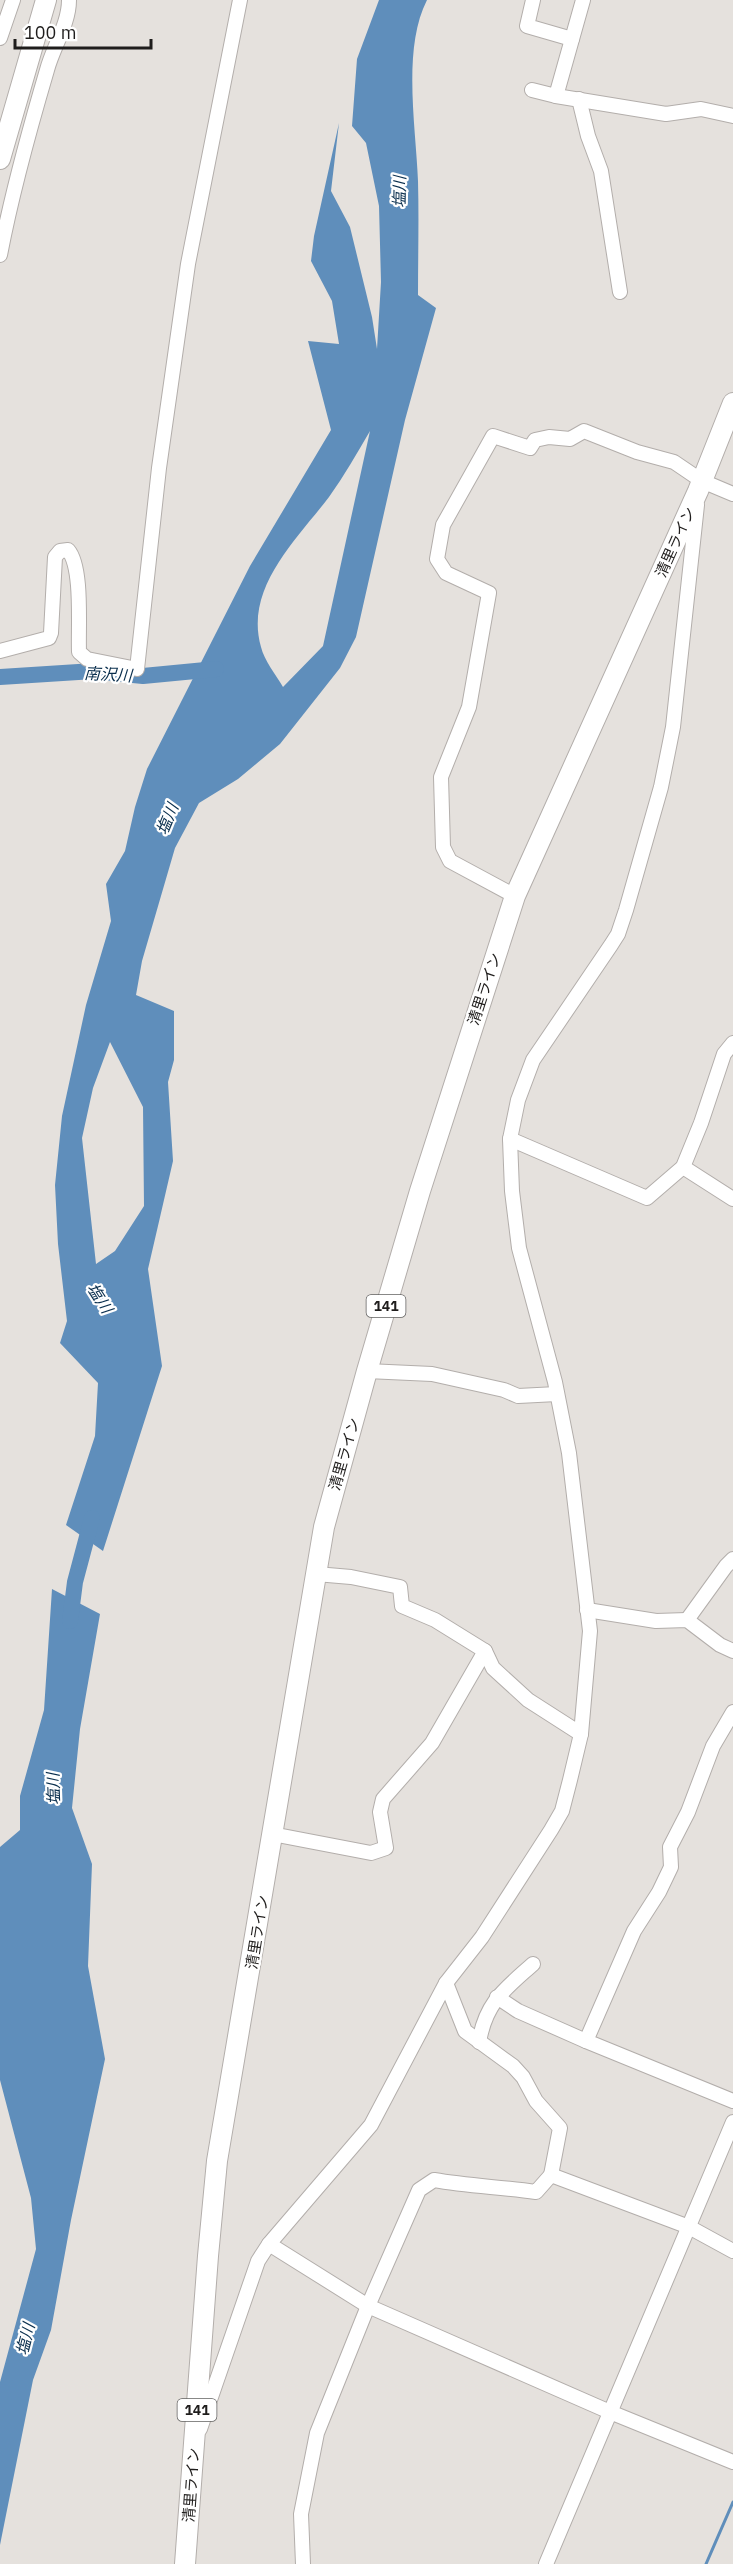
<svg xmlns="http://www.w3.org/2000/svg" width="733" height="2564" viewBox="0 0 733 2564" font-family="'IBM Plex Sans','Noto Sans JP',sans-serif">
<rect width="100%" height="100%" fill="#e5e1dd"/>
<!-- water -->
<g fill="#5f8ebb" fill-rule="evenodd">
<path d="M379,0H427C402,49 416,127 418,181C419,219 418,257 418,295L436,308L405,420L356,637L340,668L280,744L238,779L199,803L175,848L142,961L136,995L174,1011V1060L168,1082L173,1161L148,1269L162,1366L103,1551L66,1525L95,1436L98,1383L60,1343L67,1321L58,1244L55,1185L62,1116L86,1005L111,921L106,884L125,851L135,807L147,769L250,566L331,430L308,341L339,344L332,301L311,261L314,236L339,123L331,191L350,227L372,317L377,349L381,282L379,206L366,143L352,126L357,59ZM370,431L323,646L283,687C276,675 264,660 261,647C244,588 297,539 329,497C344,476 357,453 370,431ZM110,1042L143,1107L144,1206L115,1251L96,1264L82,1138L93,1088Z"/>
<path d="M52,1589L100,1614L80,1729L72,1808L92,1864L88,1966L105,2059L71,2220L51,2330L33,2380L0,2545V2382L36,2249L31,2198L0,2080V1847L20,1830V1796L44,1710Z"/>
</g>
<g fill="none" stroke-linecap="round" stroke-linejoin="round">
<!-- stream -->
<path stroke="#5f8ebb" stroke-width="3" d="M706,2564L733,2502"/>
<!-- river -->
<g stroke="#5f8ebb" stroke-width="16">
<path d="M0,677L94,671L143,676L216,669"/>
<path d="M70,1621L75,1582L92,1518"/>
</g>
<defs>
<g id="minor">
<path d="M533,0L527,26L572,39"/>
<path d="M0,38L13,0"/>
<path d="M532,90L556,96L666,114L701,109L733,116"/>
<path d="M556,96L583,0"/>
<path d="M579,99L588,136L601,171L620,292"/>
<path d="M0,255C12,192 29,131 47,70C53,47 69,24 69,0"/>
<path d="M0,651L49,638L51,633L55,557L60,551L68,550C83,567 78,628 79,652L87,659L137,669L159,468L188,264L240,0"/>
<path d="M515,896L450,861L443,847L441,777L469,707L489,593L446,573L437,559L443,525L493,436L530,448L535,440L549,437L570,439L584,431L637,452L674,462L702,481L733,494"/>
<path d="M510,1139L647,1198L683,1167L701,1123L724,1054L733,1043"/>
<path d="M683,1167L733,1199"/>
<path d="M367,1371L432,1374L504,1390L518,1396L557,1394"/>
<path d="M316,1574L351,1577L400,1587L402,1606L435,1620L485,1651L493,1668L528,1700L581,1734"/>
<path d="M587,1610L656,1621L687,1620L720,1645L733,1651"/>
<path d="M687,1620L726,1566L733,1559"/>
<path d="M272,1834L371,1853L386,1848L380,1812L383,1799L432,1743L485,1651"/>
<path d="M446,1983L465,2031L513,2066L523,2077L536,2101L560,2128L551,2175L689,2227L733,2251"/>
<path d="M497,1997L518,2011L586,2041L733,2101"/>
<path d="M586,2041L634,1931L659,1892L671,1867L670,1847L688,1812L713,1746L733,1712"/>
<path d="M479,2042C486,2002 504,1990 533,1964"/>
<path d="M269,2244L368,2306L610,2412L733,2462"/>
<path d="M200,2429L258,2261L269,2244L371,2125L446,1983L482,1937L551,1830L562,1811L570,1780L581,1734L590,1631L569,1453L555,1382L519,1248L512,1191L510,1139L518,1100L533,1060L611,945L618,934L626,910L661,787L673,727L697,505"/>
<path d="M303,2564L301,2514L317,2433L368,2306L419,2190L434,2180C468,2186 502,2187 536,2192L551,2175"/>
<path d="M546,2564L733,2122"/>
</g>
<g id="highway">
<path d="M0,159L46,0"/>
<path d="M185,2564L208,2256L217,2161L324,1527L367,1371L420,1191L515,896L698,491L733,403"/>
</g>
</defs>
<!-- minor casing -->
<use href="#minor" stroke="#b3aeab" stroke-width="16"/>
<!-- highway casing -->
<use href="#highway" stroke="#b3aeab" stroke-width="22"/>
<!-- minor -->
<use href="#minor" stroke="#fff" stroke-width="14"/>
<!-- highway -->
<use href="#highway" stroke="#fff" stroke-width="20"/>
</g>
<g text-anchor="middle" dominant-baseline="central" stroke-width="4.5" stroke-linejoin="round" paint-order="stroke">
<!-- shield labels -->
<g fill="#fff" stroke="#626160" stroke-width="1.5">
<rect x="366.5" y="1295" width="39" height="22" rx="4.5"/>
<rect x="177.5" y="2399" width="39" height="22" rx="4.5"/>
</g>
<g font-size="14" font-weight="bold" fill="#1f1d1c">
<text x="386" y="1306">141</text>
<text x="197" y="2410">141</text>
</g>
<!-- street labels -->
<g font-size="15" fill="#1f1d1c" stroke="#fff">
<text transform="translate(675 542) rotate(-66)">清里ライン</text>
<text transform="translate(484 989) rotate(-72)">清里ライン</text>
<text transform="translate(344 1454) rotate(-74)">清里ライン</text>
<text transform="translate(257 1932) rotate(-81)">清里ライン</text>
<text transform="translate(191 2485) rotate(-86)">清里ライン</text>
</g>
<!-- water labels -->
<g font-size="16" font-style="italic" fill="#082d4c" stroke="#fff">
<text transform="translate(399 192) rotate(-89)">塩川</text>
<text transform="translate(108 674) rotate(3)">南沢川</text>
<text transform="translate(167 819) rotate(-68)">塩川</text>
<text transform="translate(100 1298) rotate(57)">塩川</text>
<text transform="translate(53 1789) rotate(-92)">塩川</text>
<text transform="translate(25 2339) rotate(-76)">塩川</text>
</g>
</g>
<!-- scale -->
<path d="M15 39v9h136v-9" fill="none" stroke="#1f1d1c" stroke-width="3"/>
<text x="24" y="39" font-size="18" fill="#1f1d1c" stroke="#ffffff" stroke-width="4.5" paint-order="stroke">100 m</text>
</svg>
